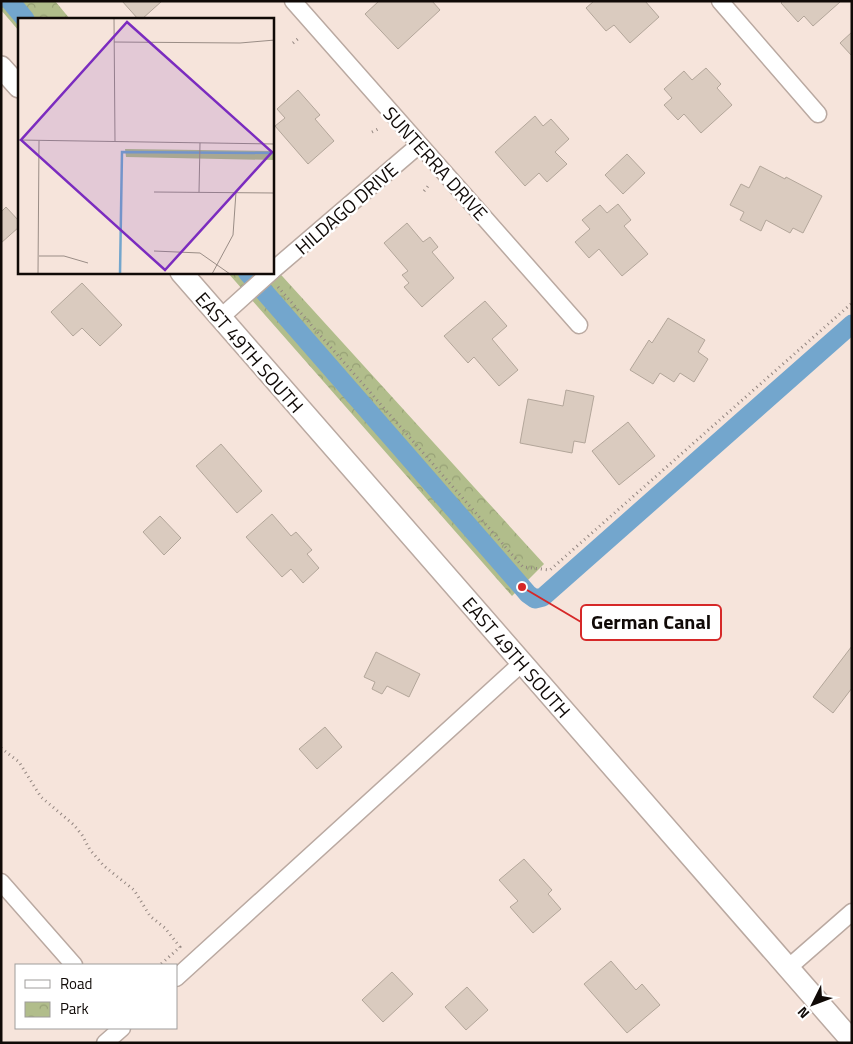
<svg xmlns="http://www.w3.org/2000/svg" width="853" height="1044" viewBox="0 0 853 1044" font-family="'Titillium Web',sans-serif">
<defs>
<pattern id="park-crowns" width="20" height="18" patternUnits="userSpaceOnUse" patternTransform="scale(1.25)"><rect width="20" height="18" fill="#b1bd8b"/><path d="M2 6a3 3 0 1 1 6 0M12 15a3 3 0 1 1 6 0" fill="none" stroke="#97a176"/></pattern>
</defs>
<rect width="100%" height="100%" fill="#f6e4db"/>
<!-- park -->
<g fill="url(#park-crowns)">
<path d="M1,1H55L70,19H19V31L1,10Z"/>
<path d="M273,266L544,564L512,596L228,273L272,272Z"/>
</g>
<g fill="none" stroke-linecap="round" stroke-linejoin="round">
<!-- canal -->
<g stroke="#73a6cd" stroke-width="19">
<path d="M10,1L25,19"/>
<path d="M247,272L522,587L528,594L535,599L543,597L852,324"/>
</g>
</g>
<!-- building -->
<g fill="#dacbbf" stroke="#b3a69a">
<path d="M122,1H162L142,19H138Z"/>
<path d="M379,1H432L440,10L398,49L365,14Z"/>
<path d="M594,1H645L659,17L630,43L614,25L606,31L586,8Z"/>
<path d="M783,1H839L840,2L813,26L804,16L798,22L781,3Z"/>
<path d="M852,32V56L840,43Z"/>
<path d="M706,68L721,84L717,88L732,105L701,133L684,114L678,120L664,105L672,98L664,89L684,71L692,80Z"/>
<path d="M298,90L320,115L315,119L334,141L308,164L275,126L285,118L277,109Z"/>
<path d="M535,116L543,126L551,119L569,139L555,152L567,164L547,182L539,173L525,186L495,152Z"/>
<path d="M627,154L645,173L623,194L605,175Z"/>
<path d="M760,166L785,179L786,177L822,196L803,233L793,228L790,233L766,220L761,231L740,220L744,212L730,205L741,184L749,188Z"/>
<path d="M618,204L631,220L624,226L648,254L622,276L599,249L589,258L575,242L590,229L582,220L600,205L607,213Z"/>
<path d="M6,207L19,221V227L1,243V212Z"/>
<path d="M407,223L423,242L430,237L438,247L432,252L454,278L422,307L404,287L409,283L402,275L408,271L384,243Z"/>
<path d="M82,283L122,325L100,346L82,328L73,336L51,312Z"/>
<path d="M485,301L507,326L492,339L518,370L499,386L474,357L468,363L444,336Z"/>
<path d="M668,318L705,340L698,352L708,359L694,382L680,373L674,382L660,373L653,384L630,370L649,340L652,343Z"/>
<path d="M566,390L594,396L585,443L574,441L572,453L520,443L528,399L563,406Z"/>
<path d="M628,422L655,456L619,485L592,451Z"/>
<path d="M221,444L262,491L237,513L196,466Z"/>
<path d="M272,514L291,536L296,532L312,550L307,554L319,568L303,583L291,569L282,577L246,537Z"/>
<path d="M160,516L181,538L164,555L143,532Z"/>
<path d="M852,646V688L833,713L813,697Z"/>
<path d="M376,652L420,674L409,697L387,686L382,694L372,689L375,682L364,677Z"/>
<path d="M325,727L342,747L317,769L299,749Z"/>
<path d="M524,859L552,890L548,894L561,909L533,933L510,907L518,901L499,880Z"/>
<path d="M611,961L636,990L642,984L660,1005L627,1033L584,984Z"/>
<path d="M392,972L413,994L383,1022L362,1000Z"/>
<path d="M467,987L488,1010L466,1030L445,1007Z"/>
</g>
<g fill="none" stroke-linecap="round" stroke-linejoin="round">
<defs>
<g id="minor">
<path d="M293,1L579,325"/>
<path d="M720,1L818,114"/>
<path d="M272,271L419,145"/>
<path d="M220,318L271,272"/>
<path d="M1,882L74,965"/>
<path d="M788,968L852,912"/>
<path d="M176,978L522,663"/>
<path d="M105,1043L122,1028"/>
</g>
<g id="tertiary">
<path d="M1,67L19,87"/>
<path d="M181,272L852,1041"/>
</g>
</defs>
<!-- minor casing -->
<use href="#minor" stroke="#baa9a1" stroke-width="19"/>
<!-- tertiary casing -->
<use href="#tertiary" stroke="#baa9a1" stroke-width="24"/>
<!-- path -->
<g stroke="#938680" stroke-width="3" stroke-dasharray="1 4" stroke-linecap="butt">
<path d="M293,43L300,37"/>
<path d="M372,132L380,128"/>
<path d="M424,191L429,185"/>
<path d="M278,287L523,567L550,570L852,303"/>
<path d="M1,748L19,762L41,797L74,825L82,835L90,850L104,866L134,890L150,916L165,928L180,947L160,965"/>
</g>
<!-- minor -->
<use href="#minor" stroke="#fff" stroke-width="16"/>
<!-- tertiary -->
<use href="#tertiary" stroke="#fff" stroke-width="21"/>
</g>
<g text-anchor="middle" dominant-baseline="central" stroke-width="5" stroke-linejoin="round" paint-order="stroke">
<!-- street labels -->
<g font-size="19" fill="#100a07" stroke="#fff">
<text transform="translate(436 163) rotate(48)">SUNTERRA DRIVE</text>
<text transform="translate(346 208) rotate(-41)">HILDAGO DRIVE</text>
<text transform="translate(250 352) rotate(49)">EAST 49TH SOUTH</text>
<text transform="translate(517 657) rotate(49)">EAST 49TH SOUTH</text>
</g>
</g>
<!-- overview -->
<g transform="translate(18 18)">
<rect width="256" height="256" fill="#f6e4db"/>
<path d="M107,131L256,133V142L108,139Z" fill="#b1bd8b"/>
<path fill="none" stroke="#73a6cd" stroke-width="2.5" d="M102,256L104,134L257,135"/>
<path fill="none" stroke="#9a8d86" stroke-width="1" d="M96,0L97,124M96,24L222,25L257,22M0,122L257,126M136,174L257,175M181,174L182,125M136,233L182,235L212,256M21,238H46L70,245M20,256L21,123M194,256L215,217L218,174"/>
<path fill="#7b2cbf" fill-opacity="0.15" stroke="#7b2cbf" stroke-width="2.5" d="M109,4L254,134L147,252L3,122Z"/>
<rect width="256" height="256" fill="none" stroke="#100a07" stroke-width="2.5"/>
</g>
<!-- callouts -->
<path fill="none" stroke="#d62828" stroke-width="2" d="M522 587L581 622"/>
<circle fill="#d62828" stroke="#fff" stroke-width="2" cx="522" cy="587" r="5"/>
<rect fill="#fff" stroke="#d62828" stroke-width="2" x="581" y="605" width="140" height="35" rx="5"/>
<g font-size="20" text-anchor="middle" font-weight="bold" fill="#100a07">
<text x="651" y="629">German Canal</text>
</g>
<!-- border -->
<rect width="853" height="1044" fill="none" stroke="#100a07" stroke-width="5"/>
<!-- legend -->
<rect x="15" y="964" width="162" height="65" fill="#ffffff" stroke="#9f9d9c"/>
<rect x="25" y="980" width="25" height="8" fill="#ffffff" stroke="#9f9d9c"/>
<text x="60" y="989" font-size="15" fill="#100a07">Road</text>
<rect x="25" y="1002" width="25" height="15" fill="url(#park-crowns)" stroke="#9f9d9c"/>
<text x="60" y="1014" font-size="15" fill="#100a07">Park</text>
<!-- north arrow -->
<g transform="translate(813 1004) rotate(228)" stroke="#ffffff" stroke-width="4" paint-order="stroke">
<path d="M0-4L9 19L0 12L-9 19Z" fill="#100a07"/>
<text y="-8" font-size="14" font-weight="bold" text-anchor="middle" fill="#100a07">N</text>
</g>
</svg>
